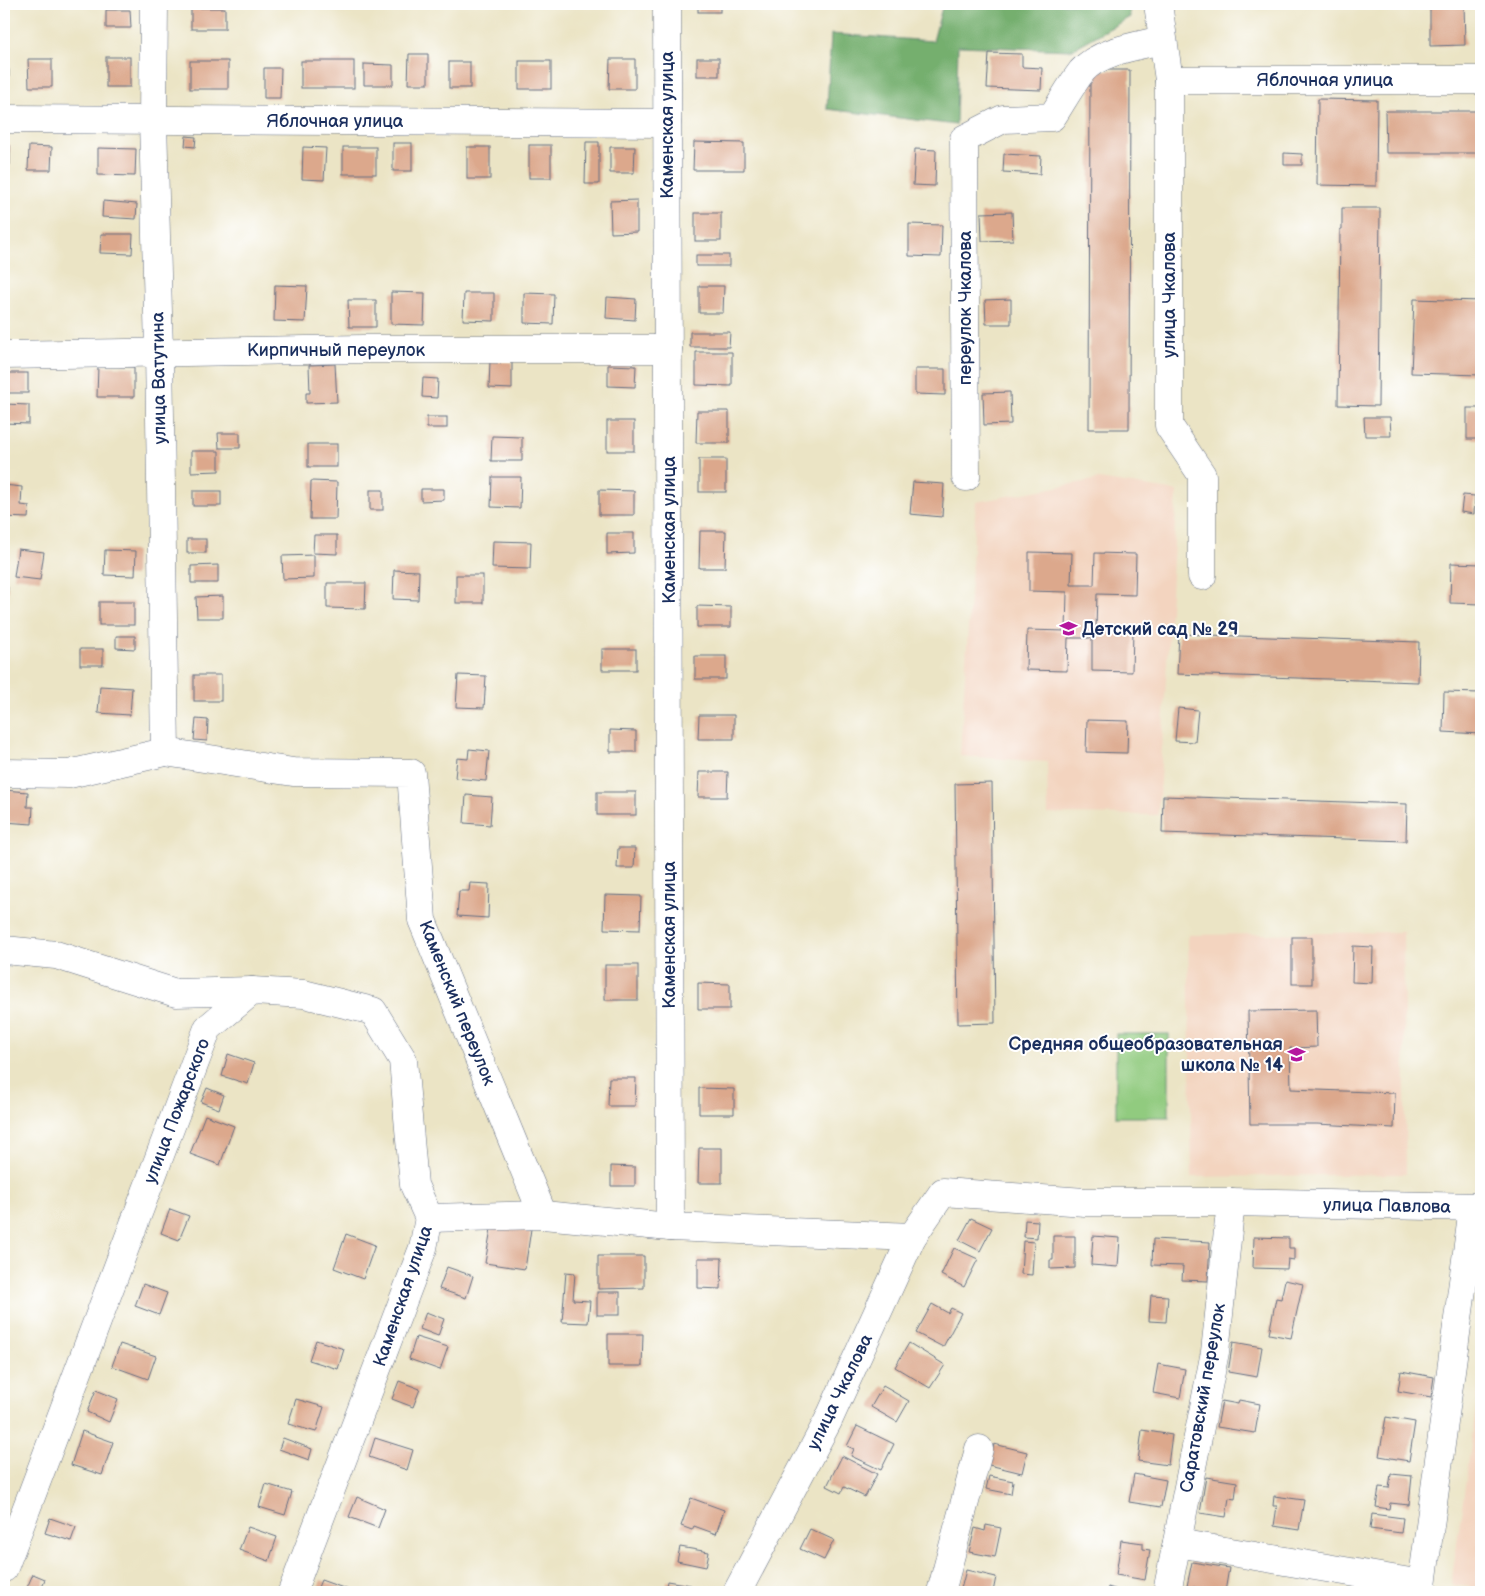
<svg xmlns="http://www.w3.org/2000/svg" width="1485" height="1596" viewBox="0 0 1485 1596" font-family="'Balsamiq Sans',sans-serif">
<rect width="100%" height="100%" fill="#fff"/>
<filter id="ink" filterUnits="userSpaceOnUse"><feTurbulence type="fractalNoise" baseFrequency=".02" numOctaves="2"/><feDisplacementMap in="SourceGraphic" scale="10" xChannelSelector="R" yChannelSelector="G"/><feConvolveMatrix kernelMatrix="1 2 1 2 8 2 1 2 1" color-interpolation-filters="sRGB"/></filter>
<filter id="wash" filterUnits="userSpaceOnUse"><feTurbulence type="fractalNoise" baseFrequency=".0096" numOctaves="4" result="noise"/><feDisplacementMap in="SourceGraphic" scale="20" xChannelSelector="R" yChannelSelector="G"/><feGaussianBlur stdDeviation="1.12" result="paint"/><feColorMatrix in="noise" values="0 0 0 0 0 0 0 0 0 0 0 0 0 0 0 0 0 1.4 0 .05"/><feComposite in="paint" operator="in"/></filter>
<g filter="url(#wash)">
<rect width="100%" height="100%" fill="#ebe4c5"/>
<!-- built -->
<g fill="#f3d4bf">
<path d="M1099,479L1177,491L1158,815L1048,814L1047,762L960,756L976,502Z"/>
<path d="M1403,932L1406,1174L1192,1177L1188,935Z"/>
<path d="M1481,1374V1588L1451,1585Z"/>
</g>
<!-- green -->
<rect fill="#91cb7f" stroke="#567d6e" x="1116" y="1034" width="53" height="83"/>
<!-- forest -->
<path fill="#74af6e" stroke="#486f66" d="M943,4H1129L1130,17L1071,50L958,46L956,125L827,109L831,34L933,41Z"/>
<g id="blocks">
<!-- building -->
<g fill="#dca88c">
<rect x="608" y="4" width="26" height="3"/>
<rect x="698" y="4" width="22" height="8"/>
<path d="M1430,4H1464L1465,45L1430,46Z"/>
<rect x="191" y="8" width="34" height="21"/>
<path d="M106,10H130L131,28H106Z"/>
<path d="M989,53L1022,54V67L1042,68L1041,90L987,88Z"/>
<path d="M409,54H428V84H408Z"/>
<rect x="106" y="57" width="24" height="30"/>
<rect x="697" y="58" width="22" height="18"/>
<path d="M28,59H52V87H29Z"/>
<path d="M610,59H635V89H609Z"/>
<rect x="190" y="61" width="38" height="28"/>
<rect x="301" y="61" width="53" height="27"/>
<rect x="519" y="61" width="32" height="28"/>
<rect x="449" y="62" width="21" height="26"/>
<path d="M364,64L393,65V85H364Z"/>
<path d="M264,68H281L280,98H264Z"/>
<rect x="4" y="70" width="5" height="25"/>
<path d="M1090,70H1130L1129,429H1089Z"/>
<path d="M1318,99L1377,100L1376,186L1317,185Z"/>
<path d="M1385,111H1481V153H1386Z"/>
<path d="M186,136L196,137L195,147L185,146Z"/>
<path d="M586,142H599V184H585Z"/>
<path d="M694,142L744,143V170H693Z"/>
<rect x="393" y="143" width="19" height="28"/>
<path d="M4,145H10V165L4,164Z"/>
<rect x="529" y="145" width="22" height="33"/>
<path d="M29,146L52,147L51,170H28Z"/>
<path d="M303,147L326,148L324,180L302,179Z"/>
<rect x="343" y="147" width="33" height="27"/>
<rect x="467" y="147" width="23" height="32"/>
<path d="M610,147H635L634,173H610Z"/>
<path d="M98,148L136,149L135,176L98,175Z"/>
<path d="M915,149L936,150L935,186L913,185Z"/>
<path d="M1284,153L1302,154V165H1284Z"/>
<path d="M1004,154L1041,156L1040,174L1003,172Z"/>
<path d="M637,200V232L611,233L610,201Z"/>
<path d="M103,201L137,204L136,219L102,217Z"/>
<path d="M1342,208H1380L1378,406L1338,405L1340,229H1342Z"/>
<path d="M1012,212L1013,240L982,241L981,213Z"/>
<rect x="695" y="213" width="26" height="28"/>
<path d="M909,224L942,225L941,257L909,256Z"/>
<path d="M101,234H133L132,254L100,253Z"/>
<rect x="696" y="255" width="33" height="11"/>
<path d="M275,285L307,286L305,322L274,321Z"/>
<path d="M699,286H724L723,313H699Z"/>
<path d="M391,292L425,293L424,325L391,324Z"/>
<path d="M464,293H494V321L463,320Z"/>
<path d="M524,293L554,294L553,324L524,323Z"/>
<path d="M607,297L636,299L635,320L606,318Z"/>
<path d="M1011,299V324H986L985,300Z"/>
<path d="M1414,299L1481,301V375L1411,373Z"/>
<path d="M348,300H376V327H349Z"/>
<path d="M690,332H730L729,347H690Z"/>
<path d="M696,352H732V386L696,385Z"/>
<path d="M490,361L512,362V389L489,388Z"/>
<path d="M335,364L337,402L306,403V393H310L309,365Z"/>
<path d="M608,365L636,366L635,387L608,386Z"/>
<path d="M98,366L134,367V397H97Z"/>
<path d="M915,369H945V395L915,394Z"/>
<rect x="4" y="373" width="24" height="20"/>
<path d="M423,378L438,379L437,398L422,397Z"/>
<path d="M1010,392L1011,424L984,425L983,393Z"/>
<path d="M4,404L29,405V424L4,423Z"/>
<rect x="1467" y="408" width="14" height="31"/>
<path d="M697,411H729V443H696Z"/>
<rect x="427" y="417" width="20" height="11"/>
<path d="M1364,417H1390L1391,436H1365Z"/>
<rect x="607" y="421" width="27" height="30"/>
<path d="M218,433H240V448H219Z"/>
<path d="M492,436L522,437V461H491Z"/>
<rect x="308" y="444" width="29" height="23"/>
<path d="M191,451H219V471L191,472Z"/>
<rect x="699" y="459" width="27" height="33"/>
<path d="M492,477H521L520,508L491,507Z"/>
<path d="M311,481L337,482L336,519H310Z"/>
<path d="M913,482L944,484L942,517L910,514Z"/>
<path d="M4,485L22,487L21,505L29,506L28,518L4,517Z"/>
<path d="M421,489H444V500L421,501Z"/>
<rect x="370" y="490" width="13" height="20"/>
<path d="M599,490L634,491V515H599Z"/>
<rect x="193" y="491" width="28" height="15"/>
<path d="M1463,495L1475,496L1474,514L1461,512Z"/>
<path d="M700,531H726L725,568H699Z"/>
<path d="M607,533H634V553L607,554Z"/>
<path d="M314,535H337V554L313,553Z"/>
<rect x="187" y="539" width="19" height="14"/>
<path d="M493,541L531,542L530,569L492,568Z"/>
<path d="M18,549L44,552L40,580L14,577Z"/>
<path d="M105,550L136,551L135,576L104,575Z"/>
<path d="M1029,552L1072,553L1071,585H1094L1095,553L1136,554L1135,595L1097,594L1096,630H1133L1132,672L1092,671V638H1068L1067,671L1026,670L1027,630L1066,631L1067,592L1029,591Z"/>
<path d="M314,555V578L283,579L282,556Z"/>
<path d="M1451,563L1481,564V604L1450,603Z"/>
<path d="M218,565V583H191V566Z"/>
<path d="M394,570L419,571L418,600L393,599Z"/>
<rect x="456" y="575" width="27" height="28"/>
<path d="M327,583H366L365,609L327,608Z"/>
<path d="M4,586L8,587L6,614H4Z"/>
<path d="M223,596V618H197L196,597Z"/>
<rect x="99" y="602" width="35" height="23"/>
<path d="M697,606L731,607V627H697Z"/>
<path d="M1179,634L1419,642L1418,682L1177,674Z"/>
<path d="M116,636H135V649L116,648Z"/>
<rect x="80" y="649" width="23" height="16"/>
<rect x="602" y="649" width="34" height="21"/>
<rect x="695" y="656" width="31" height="23"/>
<rect x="194" y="675" width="27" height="26"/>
<path d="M458,675L486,676L484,708L456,707Z"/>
<path d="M100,686L132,688L130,715L98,713Z"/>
<path d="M1444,692L1481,693V734L1443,732Z"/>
<path d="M1178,708L1198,710L1195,742L1175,741Z"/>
<path d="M699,715H734V739H698Z"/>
<path d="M196,719L208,720L207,741L194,740Z"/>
<path d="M1087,720L1128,721L1127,753L1086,752Z"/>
<path d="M610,730L636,731V752H610Z"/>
<path d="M469,749L489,751L486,781L455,778L457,758L468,759Z"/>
<path d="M699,772H728L727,797H698Z"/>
<path d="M992,783L995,1023L958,1024L955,784Z"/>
<path d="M4,790L28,792L27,807H33L32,824L4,822Z"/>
<rect x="597" y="792" width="39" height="23"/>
<path d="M466,795L492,797L490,825L464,823Z"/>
<path d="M1163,796L1407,804L1406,841L1162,833Z"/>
<path d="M618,848H635L634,868H617Z"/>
<path d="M470,883L489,884L488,918L457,916L459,891H469Z"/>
<path d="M605,895L641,896L640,930L604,929Z"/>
<rect x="1292" y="937" width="20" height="47"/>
<path d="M1353,946L1373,947L1372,983L1352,982Z"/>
<rect x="605" y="965" width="33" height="35"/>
<path d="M698,983L730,984V1009H698Z"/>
<path d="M1316,1010L1317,1047L1290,1048L1291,1089L1395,1093L1394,1128L1317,1124H1250L1248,1011Z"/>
<path d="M228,1054L254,1063L248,1084L222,1076Z"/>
<path d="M609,1078H636L635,1106H608Z"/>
<path d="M207,1088L224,1095L219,1109L201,1102Z"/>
<path d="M699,1088L734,1089V1114H699Z"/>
<path d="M205,1115L234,1126L220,1165L190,1154Z"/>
<path d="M699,1148H722V1183H698Z"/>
<path d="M611,1166L635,1167V1186H611Z"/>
<path d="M170,1209L189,1216L179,1240L161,1233Z"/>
<path d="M971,1218L992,1228L980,1251L959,1240Z"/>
<path d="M1025,1220L1038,1221L1037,1238L1024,1237Z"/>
<path d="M492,1223L531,1229L525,1269L485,1263Z"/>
<path d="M346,1234L375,1245L363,1279L334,1268Z"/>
<path d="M1053,1236H1075V1268L1050,1269V1260H1053Z"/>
<path d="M1093,1236L1120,1238L1118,1267L1091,1265Z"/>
<path d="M1254,1237L1289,1238V1248H1294V1260L1288,1259L1287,1269L1253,1268Z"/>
<path d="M1153,1239L1210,1242L1208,1281L1182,1280L1183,1266L1152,1265Z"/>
<path d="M1023,1241L1034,1242L1032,1275L1021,1274Z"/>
<path d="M954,1248L978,1259L964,1287L941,1275Z"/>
<path d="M598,1256H644V1288L598,1289Z"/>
<path d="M698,1258H722L721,1289L698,1288Z"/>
<path d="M447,1267L473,1276L466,1298L439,1289Z"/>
<path d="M566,1272L575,1273L573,1300L590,1301L588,1323L562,1322Z"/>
<path d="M1285,1280L1303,1284L1291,1338L1269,1334L1276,1298L1281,1299Z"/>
<path d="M143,1284L167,1293L159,1315L135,1306Z"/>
<rect x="597" y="1292" width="23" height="23"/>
<path d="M1151,1295L1168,1296L1166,1322L1149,1321Z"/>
<path d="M932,1304L948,1313L951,1308L961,1313L943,1347L916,1333Z"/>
<path d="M426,1312L444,1319L438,1336L420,1329Z"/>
<path d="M608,1334H643L642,1366H608Z"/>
<path d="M416,1337L448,1347L440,1370L409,1359Z"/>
<path d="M316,1340L344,1349L338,1369L309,1360Z"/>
<path d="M1233,1342L1262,1347L1257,1377L1228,1372Z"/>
<path d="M909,1343L945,1365L930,1388L895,1367Z"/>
<path d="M120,1344L156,1356L148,1379L112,1366Z"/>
<path d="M1158,1364L1185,1369L1180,1398L1153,1393Z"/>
<path d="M1401,1371L1434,1377L1431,1397L1398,1391Z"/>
<path d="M399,1381L420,1389L413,1407L392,1399Z"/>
<path d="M883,1386L909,1401L897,1422L871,1407Z"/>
<path d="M96,1390L118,1399L109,1422L87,1412Z"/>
<path d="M296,1399L324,1407L316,1432L288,1424Z"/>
<path d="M1239,1400L1260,1404L1255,1433L1217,1427L1222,1401L1238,1404Z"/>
<path d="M1386,1417L1415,1422L1409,1461L1379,1456Z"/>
<path d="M857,1426L894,1444L881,1470L851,1456L854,1449L847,1446Z"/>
<path d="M1142,1430L1172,1435L1168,1465L1138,1461Z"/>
<path d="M82,1431L113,1442L102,1475L71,1465Z"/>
<path d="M283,1438L312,1449L309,1460L279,1449Z"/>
<path d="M375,1438L413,1450L407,1470L369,1457Z"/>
<path d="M994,1444L1027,1452L1022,1473L989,1465Z"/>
<path d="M842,1456L877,1474L865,1497L844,1487L841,1493L827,1486Z"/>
<path d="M1134,1474L1166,1480L1161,1507L1129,1502Z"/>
<path d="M1391,1474L1412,1476L1409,1505L1390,1503L1389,1509L1376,1507L1379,1487L1389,1488Z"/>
<path d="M989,1476L1013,1481L1011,1494L986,1489Z"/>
<path d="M1206,1477L1237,1482L1235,1499L1229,1498L1226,1517L1200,1513Z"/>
<path d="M266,1484L292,1492L285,1515L259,1507Z"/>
<path d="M1274,1496L1304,1500L1299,1530L1274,1526L1277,1506H1273Z"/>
<path d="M357,1497L385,1509L378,1528L349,1517Z"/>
<path d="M691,1498L724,1510L716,1534L694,1526L692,1530L681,1526Z"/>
<path d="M1372,1514L1403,1518L1401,1533L1370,1529Z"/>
<path d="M50,1518L76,1527L71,1541L45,1533Z"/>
<path d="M986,1525L1001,1528L995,1557L969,1552L975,1528L985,1531Z"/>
<path d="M248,1527L277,1537L269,1561L239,1550Z"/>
<path d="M810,1529L834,1540L824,1560L800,1549Z"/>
<path d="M1121,1540L1143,1543V1549L1150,1550L1145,1580L1116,1575Z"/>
<path d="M680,1547L709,1552L706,1567L677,1561Z"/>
<path d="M1192,1562L1229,1568L1225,1592H1216L1217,1591L1187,1586Z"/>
<path d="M966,1570L996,1577L993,1592H972L961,1589Z"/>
<path d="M33,1574L45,1579L40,1592H25Z"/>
<path d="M321,1580L349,1590L348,1592H316Z"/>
<path d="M667,1581L691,1585L689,1592H665Z"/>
<path d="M1108,1587L1124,1592H1107Z"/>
</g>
</g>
</g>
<g filter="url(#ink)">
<use href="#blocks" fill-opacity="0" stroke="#646e82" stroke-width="1"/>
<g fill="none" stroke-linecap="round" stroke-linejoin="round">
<defs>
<g id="minor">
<path d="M154,4L153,120L159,351L165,752"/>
<path d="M1158,4L1169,80V426L1202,475V576"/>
<path d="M1169,80H1481"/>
<path d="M4,119L667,123"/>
<path d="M4,355L363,349H668"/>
<path d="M966,477L964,139L1003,119L1052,117C1062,102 1071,85 1082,71C1099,51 1138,46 1162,40"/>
<path d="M4,773L69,774L165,752L293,772L411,773L422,920L543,1215"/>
<path d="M4,950L56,955L176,993L252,991"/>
<path d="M670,1227L912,1237"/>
<path d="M1177,1543L1422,1584"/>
<path d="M4,1568L208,1028L252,991L304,994L373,1011L403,1060L414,1185L429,1218"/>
<path d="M292,1592L423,1248L429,1218L543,1215L670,1227L667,4"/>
<path d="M737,1592L828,1421L912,1237L943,1192L1085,1202H1231L1481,1207"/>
<path d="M941,1592L979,1449"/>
<path d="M1167,1592L1215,1352L1231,1202"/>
<path d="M1421,1592L1473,1208"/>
</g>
</defs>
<!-- minor casing -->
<use href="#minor" stroke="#646e82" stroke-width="29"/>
<!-- minor -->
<use href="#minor" stroke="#fff" stroke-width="28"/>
</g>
</g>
<!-- icons -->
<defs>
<symbol id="school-bare" viewBox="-9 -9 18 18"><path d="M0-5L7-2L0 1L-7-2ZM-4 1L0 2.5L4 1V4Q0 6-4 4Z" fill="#b5179e" stroke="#fff" stroke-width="2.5" paint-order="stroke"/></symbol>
</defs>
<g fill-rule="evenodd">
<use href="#school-bare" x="1056" y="616" width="25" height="25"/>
<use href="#school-bare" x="1284" y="1042" width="25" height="25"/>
</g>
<g text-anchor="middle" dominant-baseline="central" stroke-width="4" stroke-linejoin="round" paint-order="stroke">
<!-- street labels -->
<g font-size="18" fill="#1b2f5e" stroke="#fff">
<text x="1325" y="80">Яблочная улица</text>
<text x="335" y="121">Яблочная улица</text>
<text transform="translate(667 125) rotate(-90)">Каменская улица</text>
<text transform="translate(1169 295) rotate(-90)">улица Чкалова</text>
<text transform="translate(965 308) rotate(-90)">переулок Чкалова</text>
<text x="336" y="350">Кирпичный переулок</text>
<text transform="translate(159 378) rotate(-91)">улица Ватутина</text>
<text transform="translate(669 530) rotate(-90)">Каменская улица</text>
<text transform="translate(669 935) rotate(-90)">Каменская улица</text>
<text transform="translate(457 1003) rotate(68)">Каменский переулок</text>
<text transform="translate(177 1111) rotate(-69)">улица Пожарского</text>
<text transform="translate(1387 1206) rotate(1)">улица Павлова</text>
<text transform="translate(403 1296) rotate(-71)">Каменская улица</text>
<text transform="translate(840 1392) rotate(-64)">улица Чкалова</text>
<text transform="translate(1203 1398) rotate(-80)">Саратовский переулок</text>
</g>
<!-- poi labels -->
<g font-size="18" font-weight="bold" fill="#1b2f5e" stroke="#fff" text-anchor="start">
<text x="1082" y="629">Детский сад № 29</text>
<text x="1283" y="1044" text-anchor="end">Средняя общеобразовательная<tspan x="1283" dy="21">школа № 14</tspan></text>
</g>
</g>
<!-- margin -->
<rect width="1485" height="1596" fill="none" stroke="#fff" stroke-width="20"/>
</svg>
